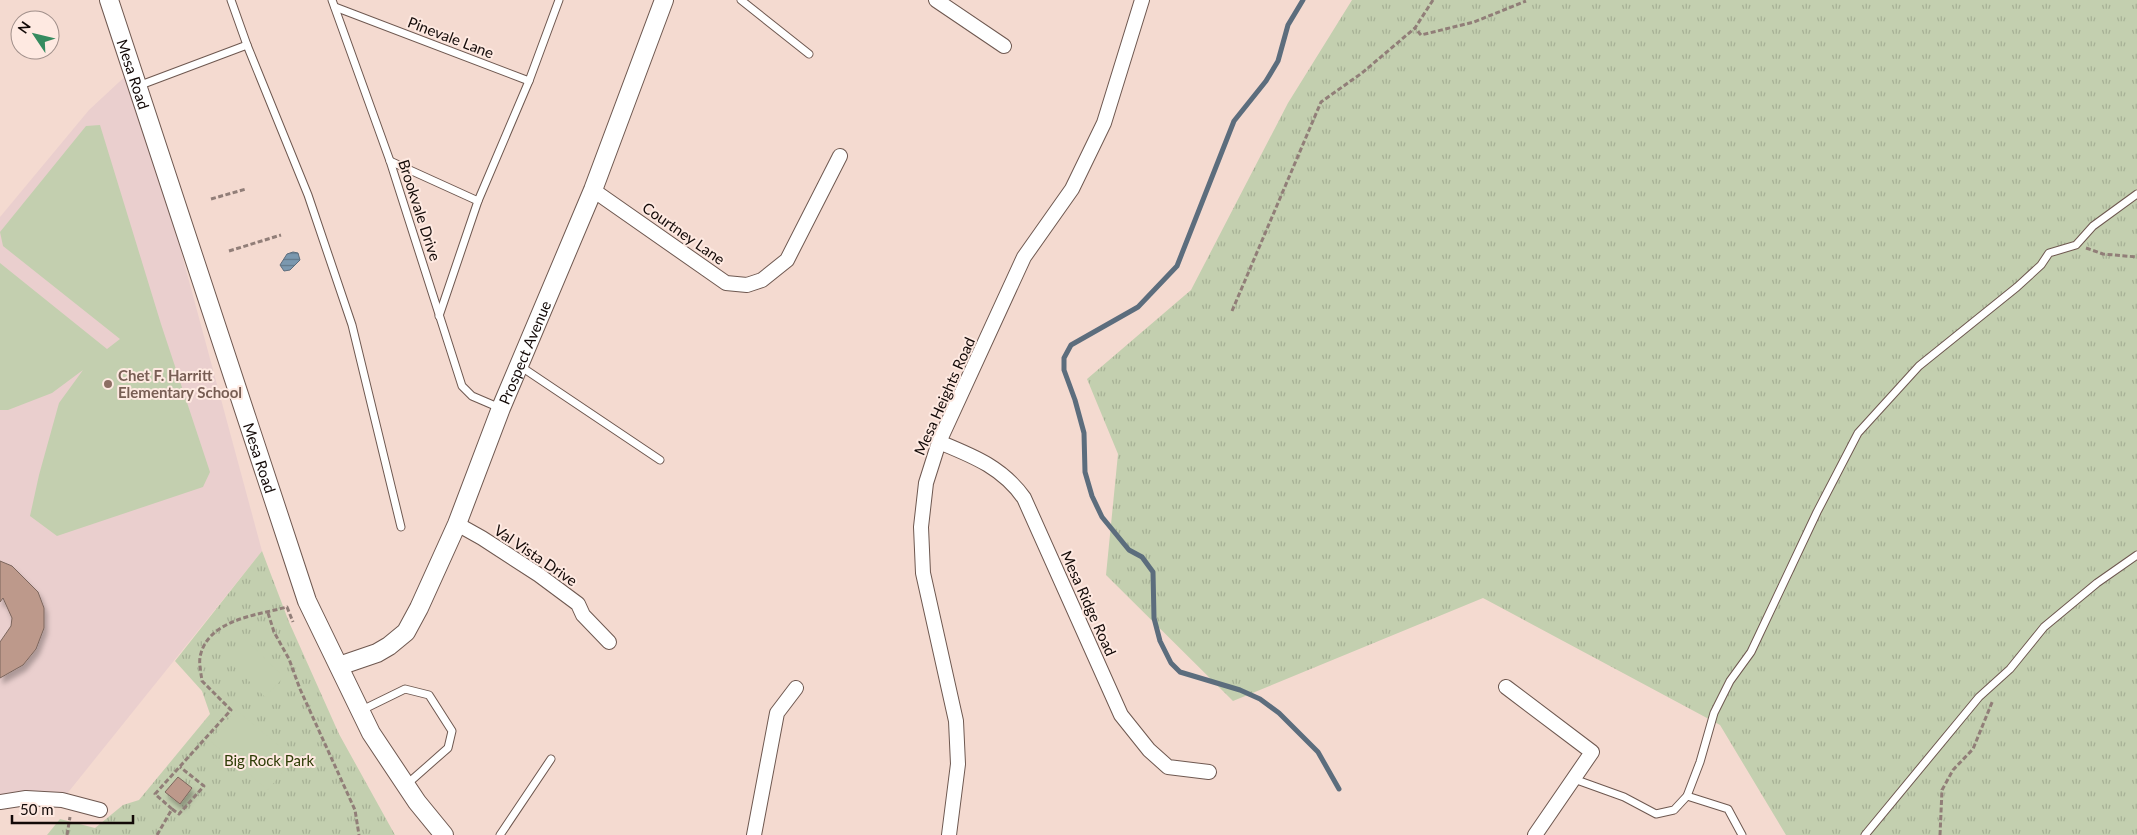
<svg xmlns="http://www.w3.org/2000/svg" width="2137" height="835" viewBox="0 0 2137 835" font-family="Lato,sans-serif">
<defs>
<pattern id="grass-tufts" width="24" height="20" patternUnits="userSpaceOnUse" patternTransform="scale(1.25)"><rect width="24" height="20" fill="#c3cfaf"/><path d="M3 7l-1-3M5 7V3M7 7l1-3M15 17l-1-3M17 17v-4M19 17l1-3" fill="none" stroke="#a6b095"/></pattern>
<pattern id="water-rules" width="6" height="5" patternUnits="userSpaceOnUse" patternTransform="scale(1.25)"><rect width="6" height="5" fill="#7b98af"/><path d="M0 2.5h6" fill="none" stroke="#637a8c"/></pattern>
<filter id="shadow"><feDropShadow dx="3" dy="5.5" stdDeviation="2.5" flood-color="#0004"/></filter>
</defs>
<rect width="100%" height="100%" fill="#f4dad0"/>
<!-- education -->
<path fill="#eacfce" d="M132,70L262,551L62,800L0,802V217L89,110Z"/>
<!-- grass -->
<g fill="url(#grass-tufts)">
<path d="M1352,0H2137V835H1786L1720,725L1483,598L1233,701L1106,575L1118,454L1087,379L1191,290L1288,103Z"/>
<path d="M262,551L289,622L339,734L395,835H47L60,819L95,828L123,805L139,800L210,714L202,691L175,661Z"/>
</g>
<!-- pitch -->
<g fill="#c3cfaf">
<path d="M100,125L161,324L210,472L203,487L57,536L30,516L39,475L59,403L83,370L52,393L8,410H0V263L107,349L120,339L3,246L0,232L86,126Z"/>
<path d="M246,640L284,677L265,697L227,659Z"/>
<path d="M236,710L294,758L268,790L210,741Z"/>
</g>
<!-- water -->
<path fill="url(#water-rules)" stroke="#5c6d7d" d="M293,252L298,253L300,260L290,270L284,271L280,265L287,254Z"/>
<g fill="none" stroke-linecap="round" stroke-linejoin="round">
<!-- stream -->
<path stroke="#5c6d7d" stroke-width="5" d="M1303,0L1288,25L1278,61L1266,81L1234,121L1177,266L1138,307L1071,345L1064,358V370L1075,400L1084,433L1085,472L1092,496L1102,517L1129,550L1142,557L1153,572L1154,618L1160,641L1171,663L1180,672L1240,690L1260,699L1279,713L1318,752L1339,789"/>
</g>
<!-- building -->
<g fill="#bd998b" stroke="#7c665d" filter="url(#shadow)">
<path d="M0,561L12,566L38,592L44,608V628L36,649L23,665L0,678V642L11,626L12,618L3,598L0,602Z"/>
<path d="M178,777L192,788L180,804L165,792Z"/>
</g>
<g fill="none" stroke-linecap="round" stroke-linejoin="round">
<defs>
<g id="service">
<path d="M231,0L247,45"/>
<path d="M332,0L390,161L462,386L472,396L500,408"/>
<path d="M741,0L809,54"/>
<path d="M335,7L529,81"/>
<path d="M138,86L247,45L308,195L352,325L401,527"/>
<path d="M390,161L478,201"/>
<path d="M439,316L478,201L529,81L559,0"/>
<path d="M520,366L660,460"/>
<path d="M360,711L405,689L429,695L452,731L448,748L406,785"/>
<path d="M1574,779L1624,797L1656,814L1674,810L1687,796L1700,762L1714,713L1730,681L1751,652L1817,512L1858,433L1919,366L2017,287L2041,265L2049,253L2076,245L2093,226L2137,194"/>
<path d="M1687,796L1728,809L1742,835"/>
<path d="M500,835L551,759"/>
<path d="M1865,835L1979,697L2010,669L2044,627L2097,583L2137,555"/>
</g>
<g id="minor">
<path d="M936,0L1004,46"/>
<path d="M593,190L726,283L747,285L762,280L787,260L840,156"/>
<path d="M939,442C973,456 1002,467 1024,498L1121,715L1149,750L1168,767L1209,772"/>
<path d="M457,524L482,538L539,575L578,604L583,615L609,642"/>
<path d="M1506,687L1592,752L1535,835"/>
<path d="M0,802L26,798L62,800L100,810"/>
<path d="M754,835L777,713L796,688"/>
<path d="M949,835L958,764L956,721L923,573L921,527L926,483L939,442L1024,257L1072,189L1104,123L1142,0"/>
</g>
<g id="tertiary">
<path id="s1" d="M109,0L307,601L371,733L417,802L444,835"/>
<path id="s2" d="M339,666L377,653L389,646L406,632L419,608L457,524L501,408L593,190L664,0"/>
</g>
</defs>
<!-- service casing -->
<use href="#service" stroke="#6e5850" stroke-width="9"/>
<!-- minor casing -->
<use href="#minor" stroke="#6e5850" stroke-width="16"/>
<!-- tertiary casing -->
<use href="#tertiary" stroke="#6e5850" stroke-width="20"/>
<!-- path -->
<g stroke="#917e78" stroke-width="3" stroke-dasharray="5 2.5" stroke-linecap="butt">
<path d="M1433,0L1415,28L1421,35L1474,22L1526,1"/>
<path d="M211,199L246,189"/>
<path d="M2086,248L2103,254L2137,257"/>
<path d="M229,251L281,235"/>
<path d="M1232,311L1321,102L1362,73L1415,28"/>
<path d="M268,613L274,632L289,659L300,689L355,810L359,835"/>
<path d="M172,809L179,814L204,786L180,767"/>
<path d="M67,835L70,817"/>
<path d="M157,835L172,809L155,794L231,710L202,681C201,672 198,662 201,653C211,619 258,615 287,607L293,622"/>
<path d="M1940,835L1942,790L1953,770L1973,749L1993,700"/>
</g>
<!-- service -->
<use href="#service" stroke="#fff" stroke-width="7"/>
<!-- minor -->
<use href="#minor" stroke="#fff" stroke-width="14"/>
<!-- tertiary -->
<use href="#tertiary" stroke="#fff" stroke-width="18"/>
</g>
<!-- markers -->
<circle fill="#8d6e63" stroke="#fee9e1" stroke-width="2" cx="108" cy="384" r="5"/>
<g text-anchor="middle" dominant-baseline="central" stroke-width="4" stroke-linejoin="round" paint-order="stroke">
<!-- street labels -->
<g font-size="15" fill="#120907" stroke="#fee9e1">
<text transform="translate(451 37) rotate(21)">Pinevale Lane</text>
<text stroke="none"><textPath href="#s1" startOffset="78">Mesa Road</textPath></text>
<text transform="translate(420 210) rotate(72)">Brookvale Drive</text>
<text transform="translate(684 233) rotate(35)">Courtney Lane</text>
<text stroke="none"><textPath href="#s2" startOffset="380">Prospect Avenue</textPath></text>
<text transform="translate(944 396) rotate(-66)">Mesa Heights Road</text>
<text stroke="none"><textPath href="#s1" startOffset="482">Mesa Road</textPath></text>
<text transform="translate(536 555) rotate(34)">Val Vista Drive</text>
<text transform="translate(1089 603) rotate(66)">Mesa Ridge Road</text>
</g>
<!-- education labels -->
<g font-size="15" font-weight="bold" fill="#785e54" stroke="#fee9e1" text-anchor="start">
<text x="118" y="375">Chet F. Harritt<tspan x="118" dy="17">Elementary School</tspan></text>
</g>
<!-- park labels -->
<g font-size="15" fill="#2f3d07" stroke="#fee9e1">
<text x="269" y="760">Big Rock Park</text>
</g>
</g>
<!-- north arrow -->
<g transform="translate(35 35) rotate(305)"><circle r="24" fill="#fee9e1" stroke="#a08f8a"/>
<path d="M0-4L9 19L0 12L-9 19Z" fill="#358b5f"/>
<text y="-8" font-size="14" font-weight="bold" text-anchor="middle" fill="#120907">N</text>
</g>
<!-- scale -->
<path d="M12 815v8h121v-8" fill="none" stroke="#120907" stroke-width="2.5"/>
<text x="20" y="815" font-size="15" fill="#120907" stroke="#fee9e1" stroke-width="4" paint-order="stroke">50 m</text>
</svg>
